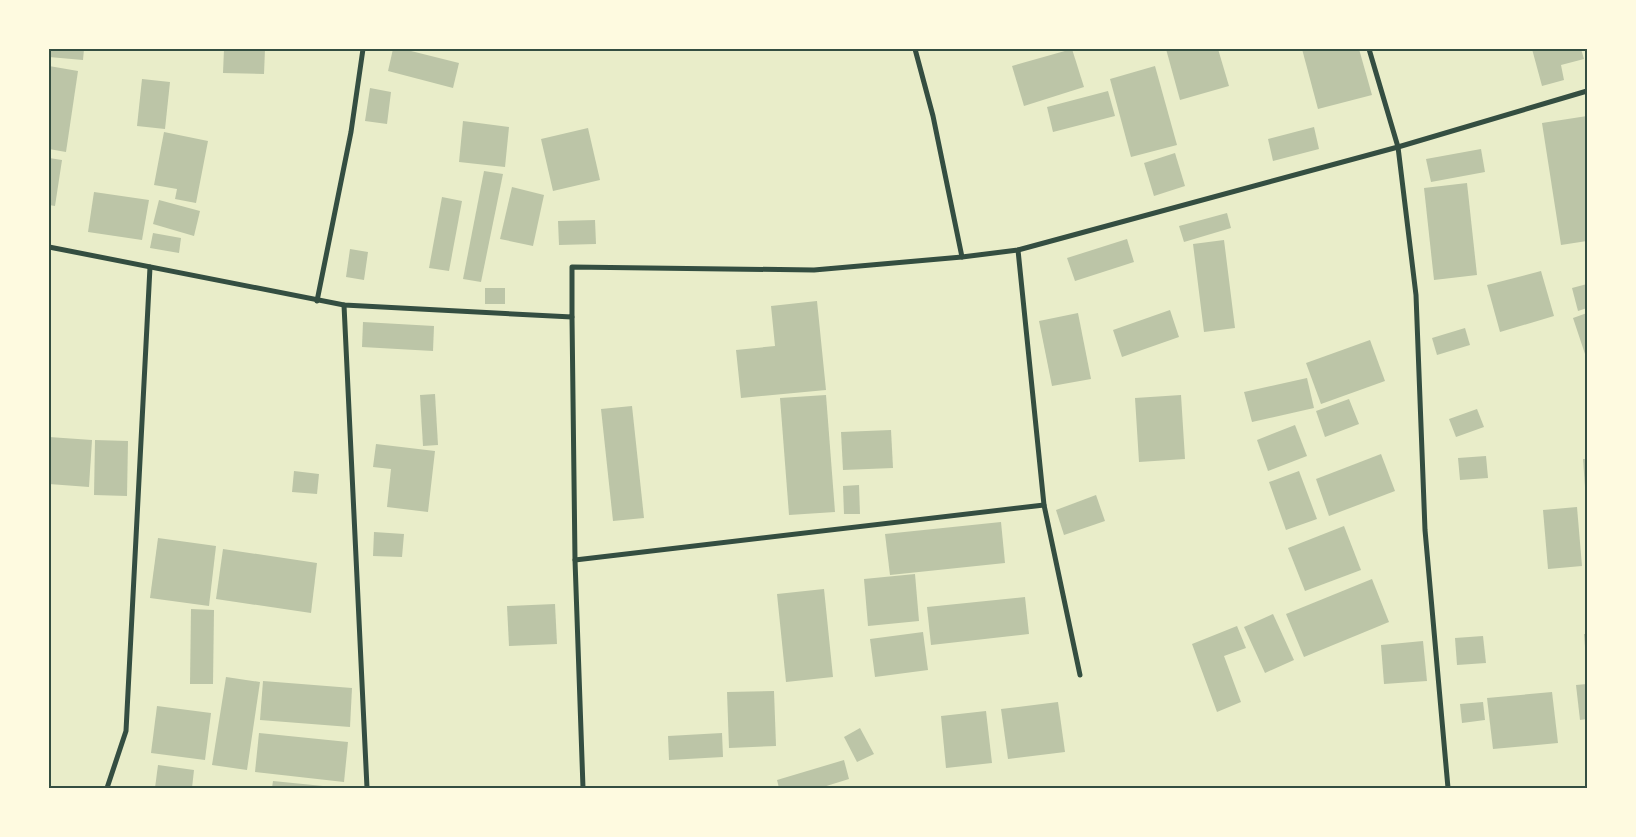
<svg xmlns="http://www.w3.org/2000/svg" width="1636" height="837" viewBox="0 0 1636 837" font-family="'PT Sans Narrow',sans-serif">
<rect width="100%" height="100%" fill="#e9edc9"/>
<!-- building -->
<g fill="#bcc5a7">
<path d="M49,49H84L83,60L49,57Z"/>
<path d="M224,49H265L264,74L223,73Z"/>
<path d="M393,49H403L459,63L453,88L388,71Z"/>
<path d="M1072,49L1084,87L1024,106L1012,66Z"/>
<path d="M1166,49H1218L1229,86L1180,100Z"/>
<path d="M1302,49H1359L1372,95L1318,109Z"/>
<path d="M1532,49H1581L1584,59L1561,65L1564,80L1542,86Z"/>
<path d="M49,66L78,71L66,152L49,149Z"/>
<path d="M1155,66L1177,145L1131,157L1110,79Z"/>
<path d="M142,79L170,82L165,129L137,126Z"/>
<path d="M370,88L391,92L387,124L365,121Z"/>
<path d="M1108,91L1115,116L1053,132L1047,107Z"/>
<path d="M1587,116V241L1561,245L1542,123Z"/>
<path d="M463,121L509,127L505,167L459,162Z"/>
<path d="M1314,127L1319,149L1273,161L1268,139Z"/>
<path d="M588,128L600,180L553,191L541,139Z"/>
<path d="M164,132L208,141L196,203L175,199L177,189L154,185Z"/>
<path d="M1481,149L1485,172L1431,182L1426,159Z"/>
<path d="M1175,153L1185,186L1154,196L1144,163Z"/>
<path d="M49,158L62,160L55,206L49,205Z"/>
<path d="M484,171L503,174L481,282L463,279Z"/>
<path d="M1467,183L1477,275L1434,280L1424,188Z"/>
<path d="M512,187L544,195L533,246L500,239Z"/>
<path d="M94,192L149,200L142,240L88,232Z"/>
<path d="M442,197L462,201L449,271L429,268Z"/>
<path d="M159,200L200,211L194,236L153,224Z"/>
<path d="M1227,213L1231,228L1184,242L1179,226Z"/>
<path d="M595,220L596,244L559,245L558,221Z"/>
<path d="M153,233L181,238L179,253L150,248Z"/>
<path d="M1127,239L1134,262L1075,281L1067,258Z"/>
<path d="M1224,240L1235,328L1204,332L1193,244Z"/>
<path d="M350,249L368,252L364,280L346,277Z"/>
<path d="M1541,271L1554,316L1500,332L1487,285Z"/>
<path d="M1587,284V308L1578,311L1572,288Z"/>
<rect x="485" y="288" width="20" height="16"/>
<path d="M817,301L826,390L741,398L736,350L775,346L771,306Z"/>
<path d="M1170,310L1179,337L1122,357L1113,330Z"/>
<path d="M1078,313L1091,379L1052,386L1039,321Z"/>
<path d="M1587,313V360L1573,318Z"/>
<path d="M363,322L434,326L433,351L362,347Z"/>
<path d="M1465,328L1470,345L1437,355L1432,338Z"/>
<path d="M1370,340L1385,381L1321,404L1306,363Z"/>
<path d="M1307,378L1314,408L1252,422L1244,392Z"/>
<path d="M435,394L438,445L423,446L420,395Z"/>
<path d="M826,395L835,512L789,515L780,398Z"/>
<path d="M1181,395L1185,459L1139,462L1135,398Z"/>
<path d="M1349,399L1359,424L1325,437L1316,411Z"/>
<path d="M632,406L644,518L613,521L601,409Z"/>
<path d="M1477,409L1484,427L1456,437L1449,419Z"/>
<path d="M1295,425L1307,456L1268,471L1257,440Z"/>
<path d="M891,430L893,468L843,470L841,432Z"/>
<path d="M49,437L92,440L89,487L49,484Z"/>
<path d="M95,440L128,441L127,496L94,495Z"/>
<path d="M376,444L435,451L428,512L387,507L391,469L373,467Z"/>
<path d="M1381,454L1395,491L1329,516L1316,479Z"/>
<path d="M1486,456L1488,478L1460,480L1458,458Z"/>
<path d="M1583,459H1587V501H1586Z"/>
<path d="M294,471L319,474L317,494L292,492Z"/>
<path d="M1299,471L1317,519L1286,530L1269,482Z"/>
<path d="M859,485L860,514H844L843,486Z"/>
<path d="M1096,495L1105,521L1064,535L1056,510Z"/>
<path d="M1577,507L1582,566L1548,569L1543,510Z"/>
<path d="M1001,522L1005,563L890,575L885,534Z"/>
<path d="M1344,526L1361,570L1305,591L1288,548Z"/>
<path d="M374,532L404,534L402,557L373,556Z"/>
<path d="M158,538L216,546L209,606L150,598Z"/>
<path d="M223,549L317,563L311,613L216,599Z"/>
<path d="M915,574L919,621L868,626L864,579Z"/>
<path d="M1372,579L1389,622L1304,657L1286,614Z"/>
<path d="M824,589L833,677L786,682L777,594Z"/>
<path d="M1025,597L1029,634L931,645L927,607Z"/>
<path d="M555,604L557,644L509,646L507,606Z"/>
<path d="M191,609L214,610L213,684H190Z"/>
<path d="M1273,614L1294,660L1265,673L1244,627Z"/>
<path d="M1237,626L1246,648L1224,656L1241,702L1217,712L1192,644Z"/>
<path d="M923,632L928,670L875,677L870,639Z"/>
<path d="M1584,634H1587V660H1586Z"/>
<path d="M1483,636L1486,663L1457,665L1455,638Z"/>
<path d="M1423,641L1427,681L1384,684L1381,645Z"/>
<path d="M226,677L260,682L247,770L212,765Z"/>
<path d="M263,681L352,688L350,727L260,720Z"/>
<path d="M1587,684V719L1580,720L1576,685Z"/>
<path d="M774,691L776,746L729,748L727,692Z"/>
<path d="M1552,692L1558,743L1493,749L1487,698Z"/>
<path d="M1058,702L1065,752L1008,759L1001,709Z"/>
<path d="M1483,702L1485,720L1462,723L1460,704Z"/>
<path d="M157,706L211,713L205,760L151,753Z"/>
<path d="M986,711L992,763L946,768L941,716Z"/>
<path d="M860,728L874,754L857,762L844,737Z"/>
<path d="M259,733L348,742L344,782L255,772Z"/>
<path d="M722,733L723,757L669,760L668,736Z"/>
<path d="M844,760L849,779L820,788H779L777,780Z"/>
<path d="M158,765L194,770L192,788H155Z"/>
<path d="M273,781L333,787V788H272Z"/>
</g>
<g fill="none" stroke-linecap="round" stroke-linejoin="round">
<!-- minor -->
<g stroke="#344e41" stroke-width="5">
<path d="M915,49L933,116L962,257"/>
<path d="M1369,49L1398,147L1416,295L1425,530L1448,788"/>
<path d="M49,247L344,305L572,317V267L814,270L962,257L1018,250L1398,147L1587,91"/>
<path d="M1018,250L1044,505L1080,675"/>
<path d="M317,301L351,132L363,49"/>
<path d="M344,305L367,788"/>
<path d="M572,317L575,560L583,788"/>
<path d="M575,560L1044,505"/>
<path d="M107,788L126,731L150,267"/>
</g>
</g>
<!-- border -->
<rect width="1636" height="837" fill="none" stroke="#fefae0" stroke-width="100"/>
<rect x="50" y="50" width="1536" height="737" fill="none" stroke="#344e41" stroke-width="2"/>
</svg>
